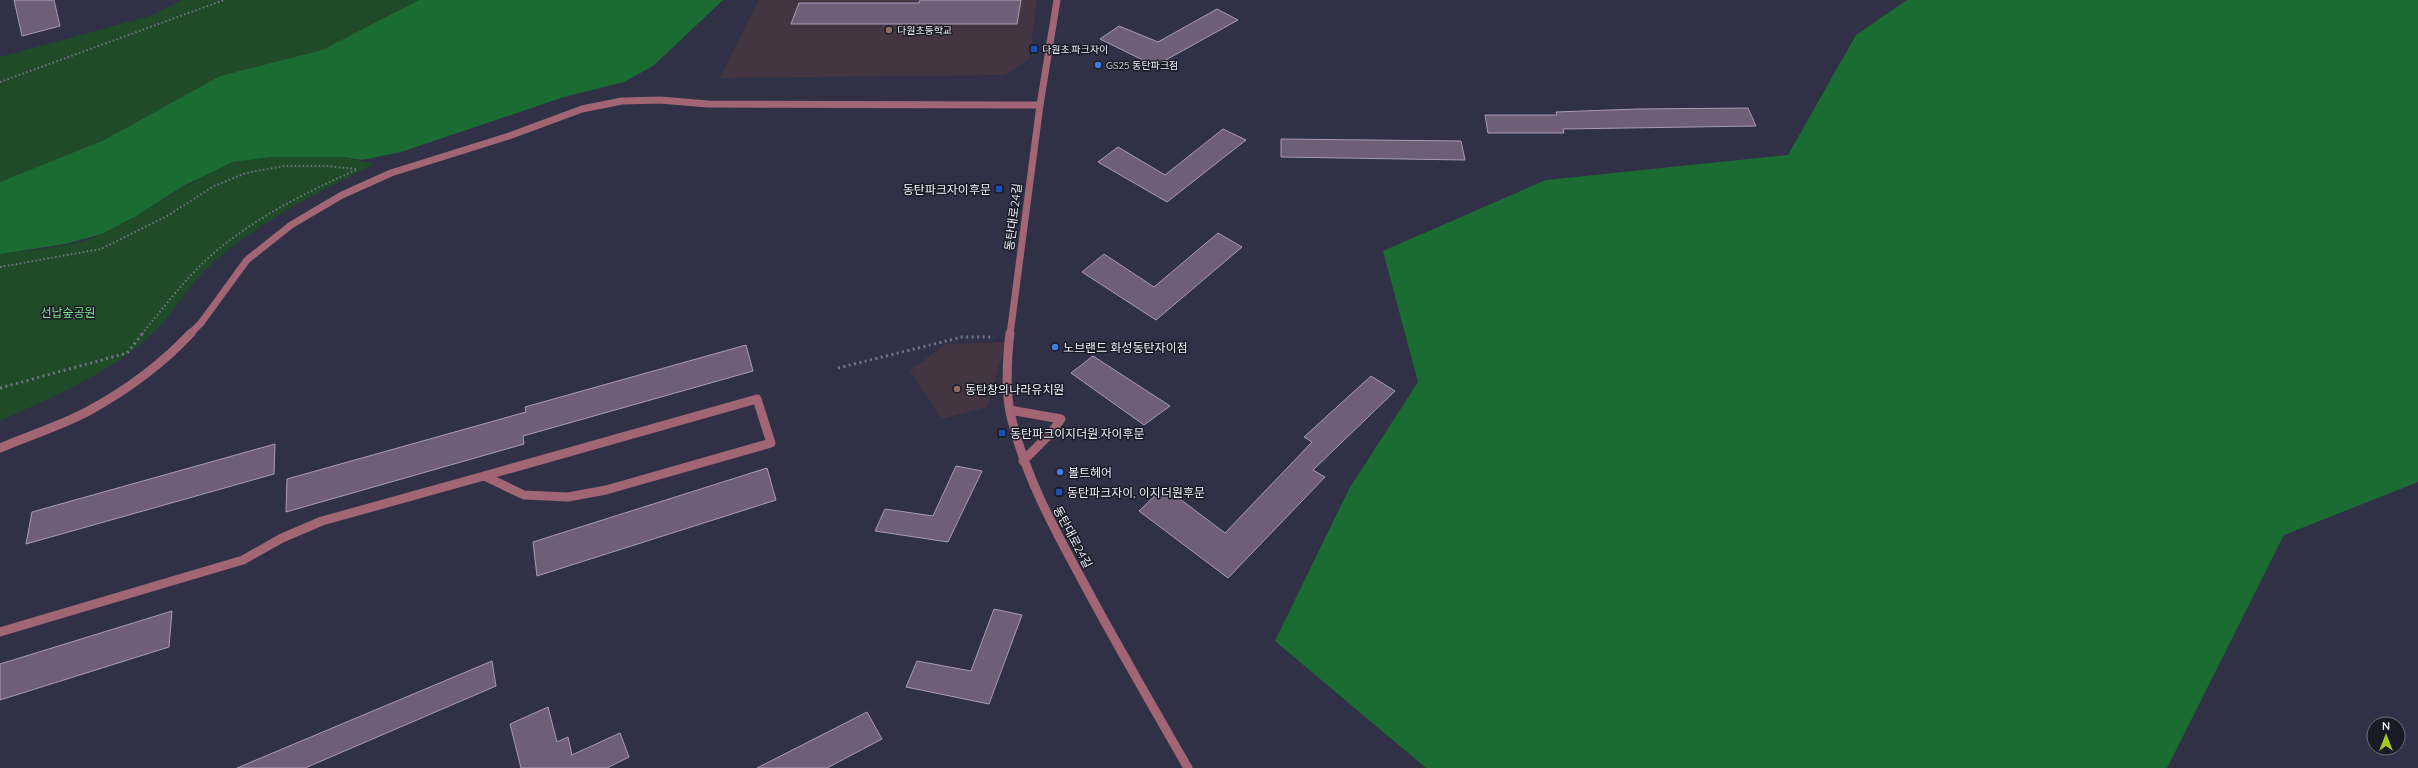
<svg xmlns="http://www.w3.org/2000/svg" width="2418" height="768" viewBox="0 0 2418 768" font-family="Quicksand,'Noto Sans KR',sans-serif">
<rect width="100%" height="100%" fill="#303147"/>
<!-- education -->
<g fill="#443542">
<path d="M759,0H1037L1029,59L1005,75L720,78Z"/>
<path d="M1006,342L987,407L942,419L910,371L946,344Z"/>
</g>
<!-- green -->
<g fill="#1f4b28">
<path d="M182,0H419L322,50L220,76L104,140L0,182V57L150,16Z"/>
<path d="M271,157H344L375,164C320,191 264,219 217,259C192,279 177,310 154,332C115,371 50,398 0,421V254C34,249 73,248 104,233C148,212 186,181 232,163C243,159 259,159 271,157Z"/>
</g>
<!-- forest -->
<g fill="#1b6c32">
<path d="M419,0H723L653,66L624,82L564,97L401,152L362,160L344,157H271L233,162L185,185L136,216L102,234L65,244L0,254V182L104,140L220,76L322,50Z"/>
<path d="M1907,0H2418V482L2284,535L2167,768H1426L1275,641L1349,489L1418,382L1383,251L1546,180L1788,155L1856,35Z"/>
</g>
<!-- building -->
<g fill="#6e5f77" stroke="#ab9bb5">
<path d="M14,0H54L60,26L22,36Z"/>
<path d="M920,0H1021L1017,24H791L799,3H919Z"/>
<path d="M1217,9L1238,20L1155,66L1100,39L1119,26L1158,42Z"/>
<path d="M1748,108L1756,126L1563,129L1564,133H1488L1485,115H1557L1556,112L1637,109Z"/>
<path d="M1223,129L1246,140L1167,202L1098,162L1118,147L1165,175Z"/>
<path d="M1281,139L1461,141L1465,160L1281,157Z"/>
<path d="M1218,233L1242,247L1156,320L1082,272L1104,254L1154,287Z"/>
<path d="M746,345L753,371L523,436L524,444L286,512L287,479L526,412L525,407Z"/>
<path d="M1093,356L1170,406L1144,425L1071,373Z"/>
<path d="M1371,376L1395,391L1313,470L1325,477L1228,578L1139,511L1164,487L1225,533L1312,442L1304,437Z"/>
<path d="M275,444L274,474L26,544L32,512Z"/>
<path d="M956,466L982,471L948,542L875,531L885,509L933,516Z"/>
<path d="M767,468L776,500L537,576L533,542Z"/>
<path d="M994,609L1022,615L989,704L906,687L917,661L971,671Z"/>
<path d="M172,611L169,647L0,700V664Z"/>
<path d="M492,661L496,686L305,768H237Z"/>
<path d="M548,707L557,742L568,737L572,755L620,733L629,757L607,768H521L510,724Z"/>
<path d="M867,712L882,739L827,768H757Z"/>
</g>
<g fill="none" stroke-linecap="round" stroke-linejoin="round">
<!-- path-far1 -->
<g stroke="#727386" stroke-width="2" stroke-dasharray="1.5 2.5" stroke-linecap="butt">
<path d="M0,82L224,0"/>
<path d="M0,267L101,249L167,216L214,186L246,173L284,166H326L356,169"/>
<path d="M142,334C165,306 187,276 215,252C258,216 305,193 356,170"/>
</g>
<!-- path -->
<g stroke="#727386" stroke-width="3" stroke-dasharray="2 3.5" stroke-linecap="butt">
<path d="M838,368L962,337H994"/>
<path d="M0,388L127,353L143,333"/>
</g>
<!-- service -->
<g stroke="#a16573" stroke-width="9">
<path d="M757,399L771,443L606,490L568,497L524,495L484,476Z"/>
<path d="M1010,410L1061,419L1051,433L1023,461"/>
<path d="M0,632L243,560L282,538L322,521L484,476"/>
</g>
<!-- tertiary-far1 -->
<g stroke="#a16573" stroke-width="7">
<path d="M190,334L201,323L247,260L291,225L342,195L391,173L509,136L582,109L622,101L660,100L708,104L1040,105"/>
<path d="M1010,334L1040,105L1057,0"/>
</g>
<!-- tertiary -->
<g stroke="#a16573" stroke-width="9">
<path d="M1010,333C1007,359 1005,386 1010,412C1023,471 1052,525 1081,578C1115,642 1152,705 1188,768"/>
<path d="M0,448C30,435 64,425 92,409C128,389 163,363 191,333"/>
</g>
</g>
<!-- markers -->
<g fill="#8d6e63" stroke="#191a24" stroke-width="1.5">
<circle cx="889" cy="30" r="4"/>
<circle cx="957" cy="389" r="4"/>
</g>
<g fill="#1a4fb4" stroke="#191a24" stroke-width="1.5">
<rect x="1030" y="45" width="8" height="8" rx="2"/>
<rect x="995" y="185" width="8" height="8" rx="2"/>
<rect x="998" y="429" width="8" height="8" rx="2"/>
<rect x="1055" y="488" width="8" height="8" rx="2"/>
</g>
<g fill="#3f7fe0" stroke="#191a24" stroke-width="1.5">
<circle cx="1098" cy="65" r="4"/>
<circle cx="1055" cy="347" r="4"/>
<circle cx="1060" cy="472" r="4"/>
</g>
<g text-anchor="middle" dominant-baseline="central" stroke-width="3" stroke-linejoin="round" paint-order="stroke">
<!-- far-poi labels -->
<g font-size="10" fill="#f0f1fd" stroke="#191a24" text-anchor="start">
<text x="897" y="30">다원초등학교</text>
<text x="1042" y="49">다원초.파크자이</text>
<text x="1106" y="65">GS25 동탄파크점</text>
</g>
<!-- poi labels -->
<g font-size="12" fill="#f0f1fd" stroke="#191a24" text-anchor="start">
<text x="991" y="189" text-anchor="end">동탄파크자이후문</text>
<text x="1063" y="347">노브랜드 화성동탄자이점</text>
<text x="965" y="389">동탄창의나라유치원</text>
<text x="1010" y="433">동탄파크이지더원.자이후문</text>
<text x="1068" y="472">볼트헤어</text>
<text x="1067" y="492">동탄파크자이, 이지더원후문</text>
</g>
<!-- street labels -->
<g font-size="12" fill="#f0f1fd" stroke="#191a24">
<text transform="translate(1013 217) rotate(-83)">동탄대로24길</text>
<text transform="translate(1073 537) rotate(62)">동탄대로24길</text>
</g>
<!-- park labels -->
<g font-size="12" fill="#7ee492" stroke="#191a24">
<text x="68" y="312">선납숲공원</text>
</g>
</g>
<!-- north arrow -->
<g transform="translate(2386 736)"><circle r="19" fill="#191a24" stroke="#6f707b"/>
<path d="M0-3L7 15L0 10L-7 15Z" fill="#a4c824"/>
<text y="-6" font-size="11" font-weight="bold" text-anchor="middle" fill="#f0f1fd">N</text>
</g>
</svg>
